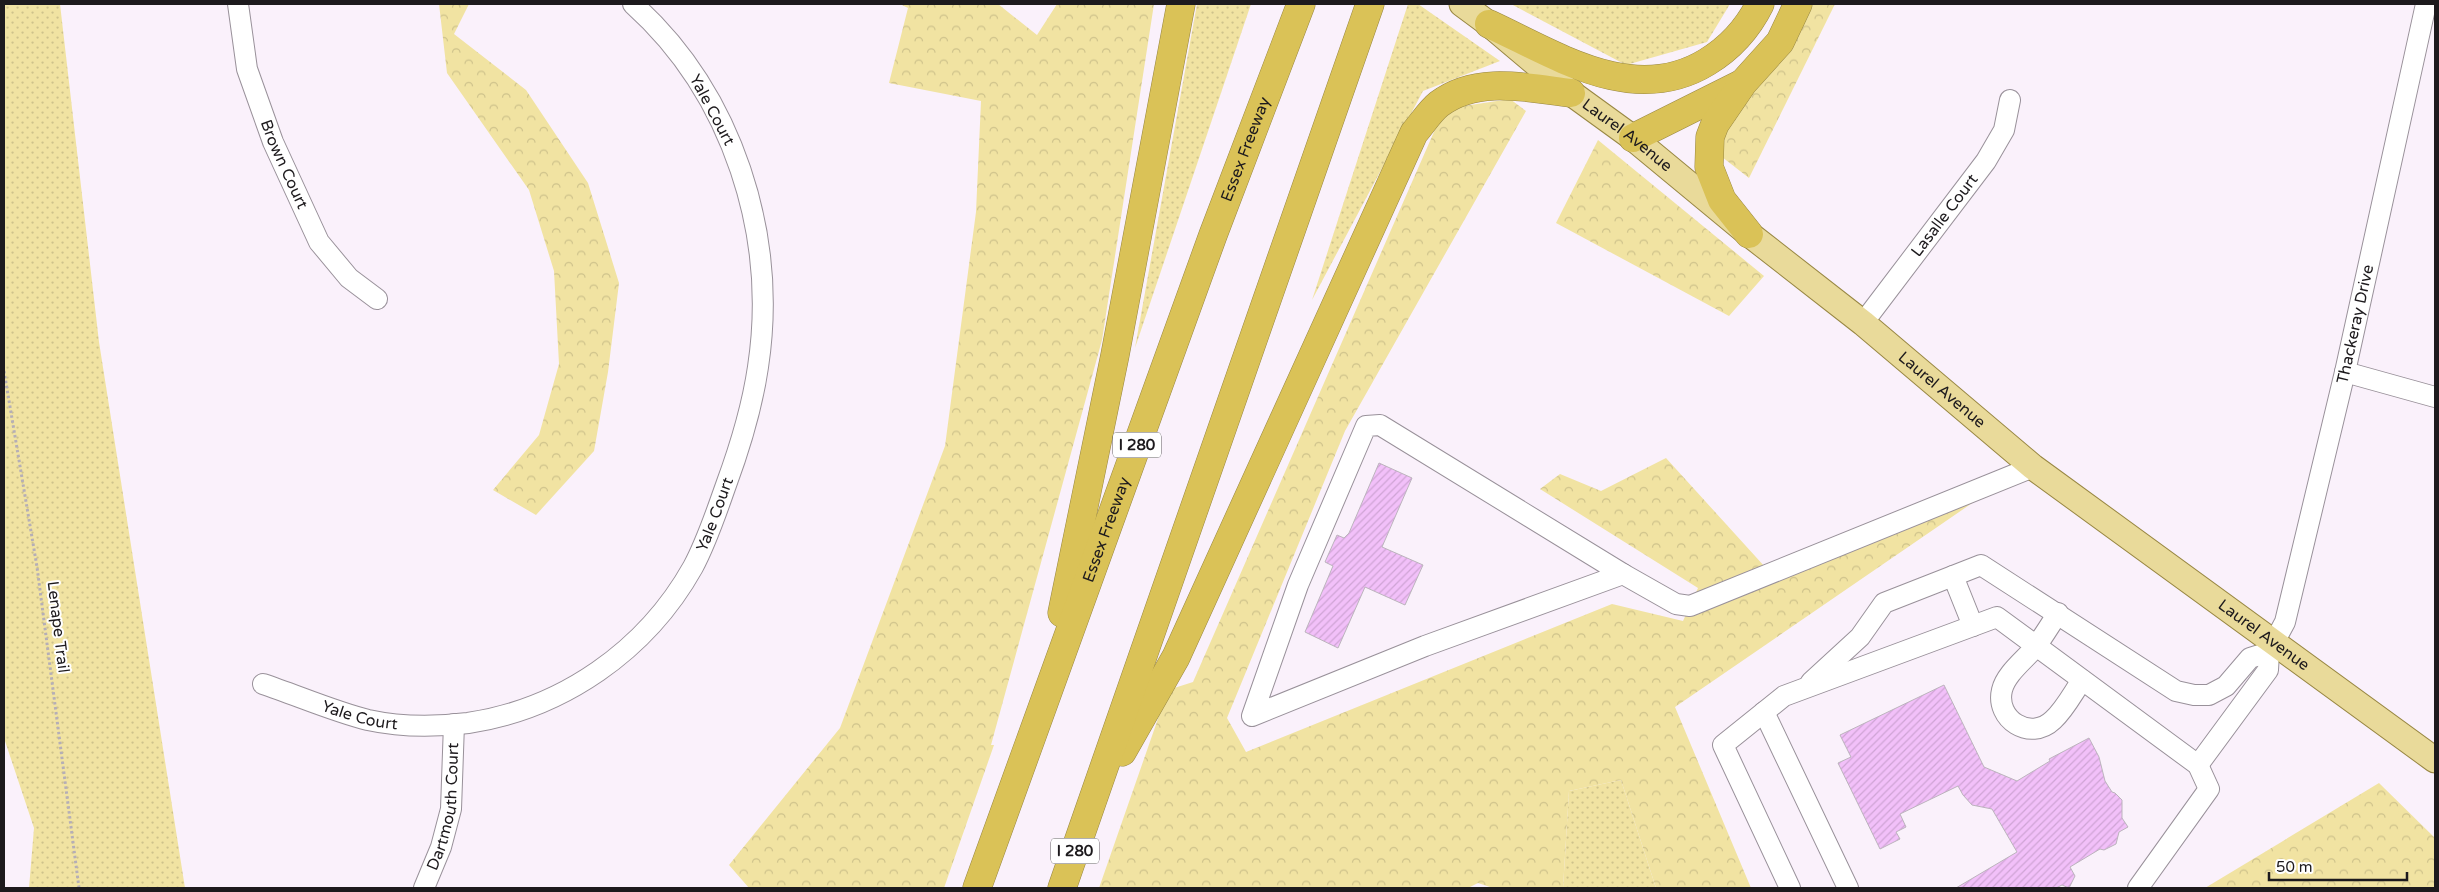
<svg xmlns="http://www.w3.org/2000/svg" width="2439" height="892" viewBox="0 0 2439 892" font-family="'Varela Round',sans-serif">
<defs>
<pattern id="grass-dots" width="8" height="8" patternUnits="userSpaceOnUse" patternTransform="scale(1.25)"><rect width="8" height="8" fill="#f1e3a2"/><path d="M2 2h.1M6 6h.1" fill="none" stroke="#cec28b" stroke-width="1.8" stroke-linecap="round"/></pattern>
<pattern id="forest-crowns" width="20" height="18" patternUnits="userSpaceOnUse" patternTransform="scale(1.25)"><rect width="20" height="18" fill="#f1e3a2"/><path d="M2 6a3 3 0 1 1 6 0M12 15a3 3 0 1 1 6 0" fill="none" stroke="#cec28b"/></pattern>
<pattern id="building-hatch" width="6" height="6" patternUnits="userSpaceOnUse" patternTransform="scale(1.25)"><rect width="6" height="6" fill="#f2c0f9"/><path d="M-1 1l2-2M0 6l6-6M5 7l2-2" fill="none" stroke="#cfa4d5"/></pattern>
</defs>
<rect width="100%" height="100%" fill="#faf1fb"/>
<!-- grass -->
<g fill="url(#grass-dots)">
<path d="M4,4H60L99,342L185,888H29L34,828L4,738Z"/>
<path d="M1197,4H1251L1135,348Z"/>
<path d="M1408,4H1418L1500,61L1423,91L1312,300Z"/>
<path d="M1511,4H1730L1707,42L1626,65Z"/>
<path d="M1621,780L1656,888H1563L1569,791Z"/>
</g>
<!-- forest -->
<g fill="url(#forest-crowns)">
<path d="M439,4H469L454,34L526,90L588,183L619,283L608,372L594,451L536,515L493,490L539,435L559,364L554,271L529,190L447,73Z"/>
<path d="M900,4H998L1037,35L1057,4H1154L1102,340L991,745H994L944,888H749L729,865L840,728L945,446L976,212L981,101L889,83L908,8Z"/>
<path d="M1809,4H1835L1749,178L1722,157L1717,142Z"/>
<path d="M1510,99L1526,111L1345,431L1227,718L1246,752L1612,604L1683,621L1698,588L1540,489L1560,474L1601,491L1666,458L1775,578L1997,486L1675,707L1751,888H1656L1621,780L1569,791L1563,888H1493L1478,883L1468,888H1099L1168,690L1193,682L1444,109Z"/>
<path d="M1598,140L1764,276L1729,316L1556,223Z"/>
<path d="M2379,783L2435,838V888H2205Z"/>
</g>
<!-- building -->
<g fill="url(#building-hatch)" stroke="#bcb4bd">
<path d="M1379,463L1412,478L1382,547L1423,565L1405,605L1365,587L1338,648L1305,632L1333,566L1325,562L1337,535L1344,538L1349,533Z"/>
<path d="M1944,685L1984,767L2017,781L2050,761L2049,759L2089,738L2099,757L2105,781L2112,792L2115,793L2122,800V818L2128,827L2119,832L2116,844L2104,850L2100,849L2070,867L2075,876L2069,888L2062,885L2056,888H1956L2017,852L1992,809L1972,805L1963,795L1958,786L1900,814L1906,827L1896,832L1900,839L1880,849L1838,763L1851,757L1840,735Z"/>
</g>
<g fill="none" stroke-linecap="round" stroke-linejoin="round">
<defs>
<g id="minor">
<path id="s1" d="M238,4L247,69L273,142L319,242L349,278L377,299"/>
<path id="s2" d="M1863,323L1986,161L2004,130L2010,100"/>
<path d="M2345,372L2435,397"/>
<path d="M1380,425L1623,574L1425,646L1252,716L1298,585L1366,426Z"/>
<path d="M1623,574L1676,604L1690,606L2033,467"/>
<path d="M1953,576L1973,626"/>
<path d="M2058,613C2051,624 2044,635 2037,645C2026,659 2006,673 2002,690C1995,719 2030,742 2053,720C2065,709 2073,693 2082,680"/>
<path d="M1811,682L1860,637L1884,603L1981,565L2176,691L2194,695H2209L2226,686L2250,658L2269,652"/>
<path id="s3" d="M263,684C296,695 335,712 368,720C400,727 436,727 468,723C562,709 646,651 693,567C707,541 716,513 726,485C740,447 752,408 758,367C778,235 733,94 633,4"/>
<path d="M1764,712L1848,888"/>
<path id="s4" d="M2198,765L2268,670L2269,652L2285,622L2345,372L2426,4"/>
<path id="s5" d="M424,888L441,847L451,809L454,724"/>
<path d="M1790,888L1723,745L1784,696L1997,617L2198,765L2209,789L2138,888"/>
</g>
<g id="major">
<path id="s6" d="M1462,4L1489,24L1571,93L1633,138L1749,234L1863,323L2033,467L2435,760"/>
</g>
<g id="highway">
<path d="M1489,24C1556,55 1634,107 1707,62C1730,48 1748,28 1760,4"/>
<path d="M1633,138L1741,84"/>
<path d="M1749,234L1722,200L1709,167L1710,137L1715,124L1743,83L1780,42L1798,4"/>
<path d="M1062,613L1115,355L1181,4"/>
<path d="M1122,752L1176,657L1414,133C1422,124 1430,111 1439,104C1477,75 1529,88 1571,93"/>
<path id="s7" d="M977,888L1213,235L1301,4"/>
<path d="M1062,888L1370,4"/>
</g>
</defs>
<!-- minor casing -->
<use href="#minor" stroke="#99919a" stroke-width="22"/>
<!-- major casing -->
<use href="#major" stroke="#988743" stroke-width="27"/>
<!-- highway casing -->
<use href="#highway" stroke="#988743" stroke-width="29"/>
<!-- path -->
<path stroke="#b5aeb6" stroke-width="3" stroke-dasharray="2.5 2.5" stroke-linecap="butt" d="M4,371L37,567L79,888"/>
<!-- minor -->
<use href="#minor" stroke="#fff" stroke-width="20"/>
<!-- major -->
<use href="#major" stroke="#e9da9a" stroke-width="25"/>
<!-- highway -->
<use href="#highway" stroke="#dac257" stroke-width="28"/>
</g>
<g text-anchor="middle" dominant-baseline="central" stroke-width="4" stroke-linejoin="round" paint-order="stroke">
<!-- shield labels -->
<g fill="#fff" stroke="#615f61" stroke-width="1">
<rect x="1113" y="432.5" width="48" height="25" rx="4"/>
<rect x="1051" y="838.5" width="48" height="25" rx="4"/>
</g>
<g font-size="15" font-weight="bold" fill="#1d1a1d">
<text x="1137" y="445">I 280</text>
<text x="1075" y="851">I 280</text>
</g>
<!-- street labels -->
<g font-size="16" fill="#1d1a1d" stroke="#fff">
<text transform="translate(712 110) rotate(62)">Yale Court</text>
<text stroke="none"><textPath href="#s6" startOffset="211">Laurel Avenue</textPath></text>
<text stroke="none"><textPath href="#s7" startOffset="786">Essex Freeway</textPath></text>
<text stroke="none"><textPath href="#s1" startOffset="168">Brown Court</textPath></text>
<text stroke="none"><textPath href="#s2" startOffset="135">Lasalle Court</textPath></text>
<text stroke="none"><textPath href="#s4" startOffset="476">Thackeray Drive</textPath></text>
<text stroke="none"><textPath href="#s6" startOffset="616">Laurel Avenue</textPath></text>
<text stroke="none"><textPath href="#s3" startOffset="552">Yale Court</textPath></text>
<text stroke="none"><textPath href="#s7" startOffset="381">Essex Freeway</textPath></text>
<text transform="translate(58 627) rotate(83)">Lenape Trail</text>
<text stroke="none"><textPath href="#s6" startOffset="1021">Laurel Avenue</textPath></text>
<text stroke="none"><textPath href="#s3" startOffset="102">Yale Court</textPath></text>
<text stroke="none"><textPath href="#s5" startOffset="85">Dartmouth Court</textPath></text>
</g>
</g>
<!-- border -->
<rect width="2439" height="892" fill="none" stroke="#1d1a1d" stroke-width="10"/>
<!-- scale -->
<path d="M2269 872v8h138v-8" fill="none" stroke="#1d1a1d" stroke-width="2.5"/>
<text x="2276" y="872" font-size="15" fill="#1d1a1d" stroke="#ffffff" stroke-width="4" paint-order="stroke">50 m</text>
</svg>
